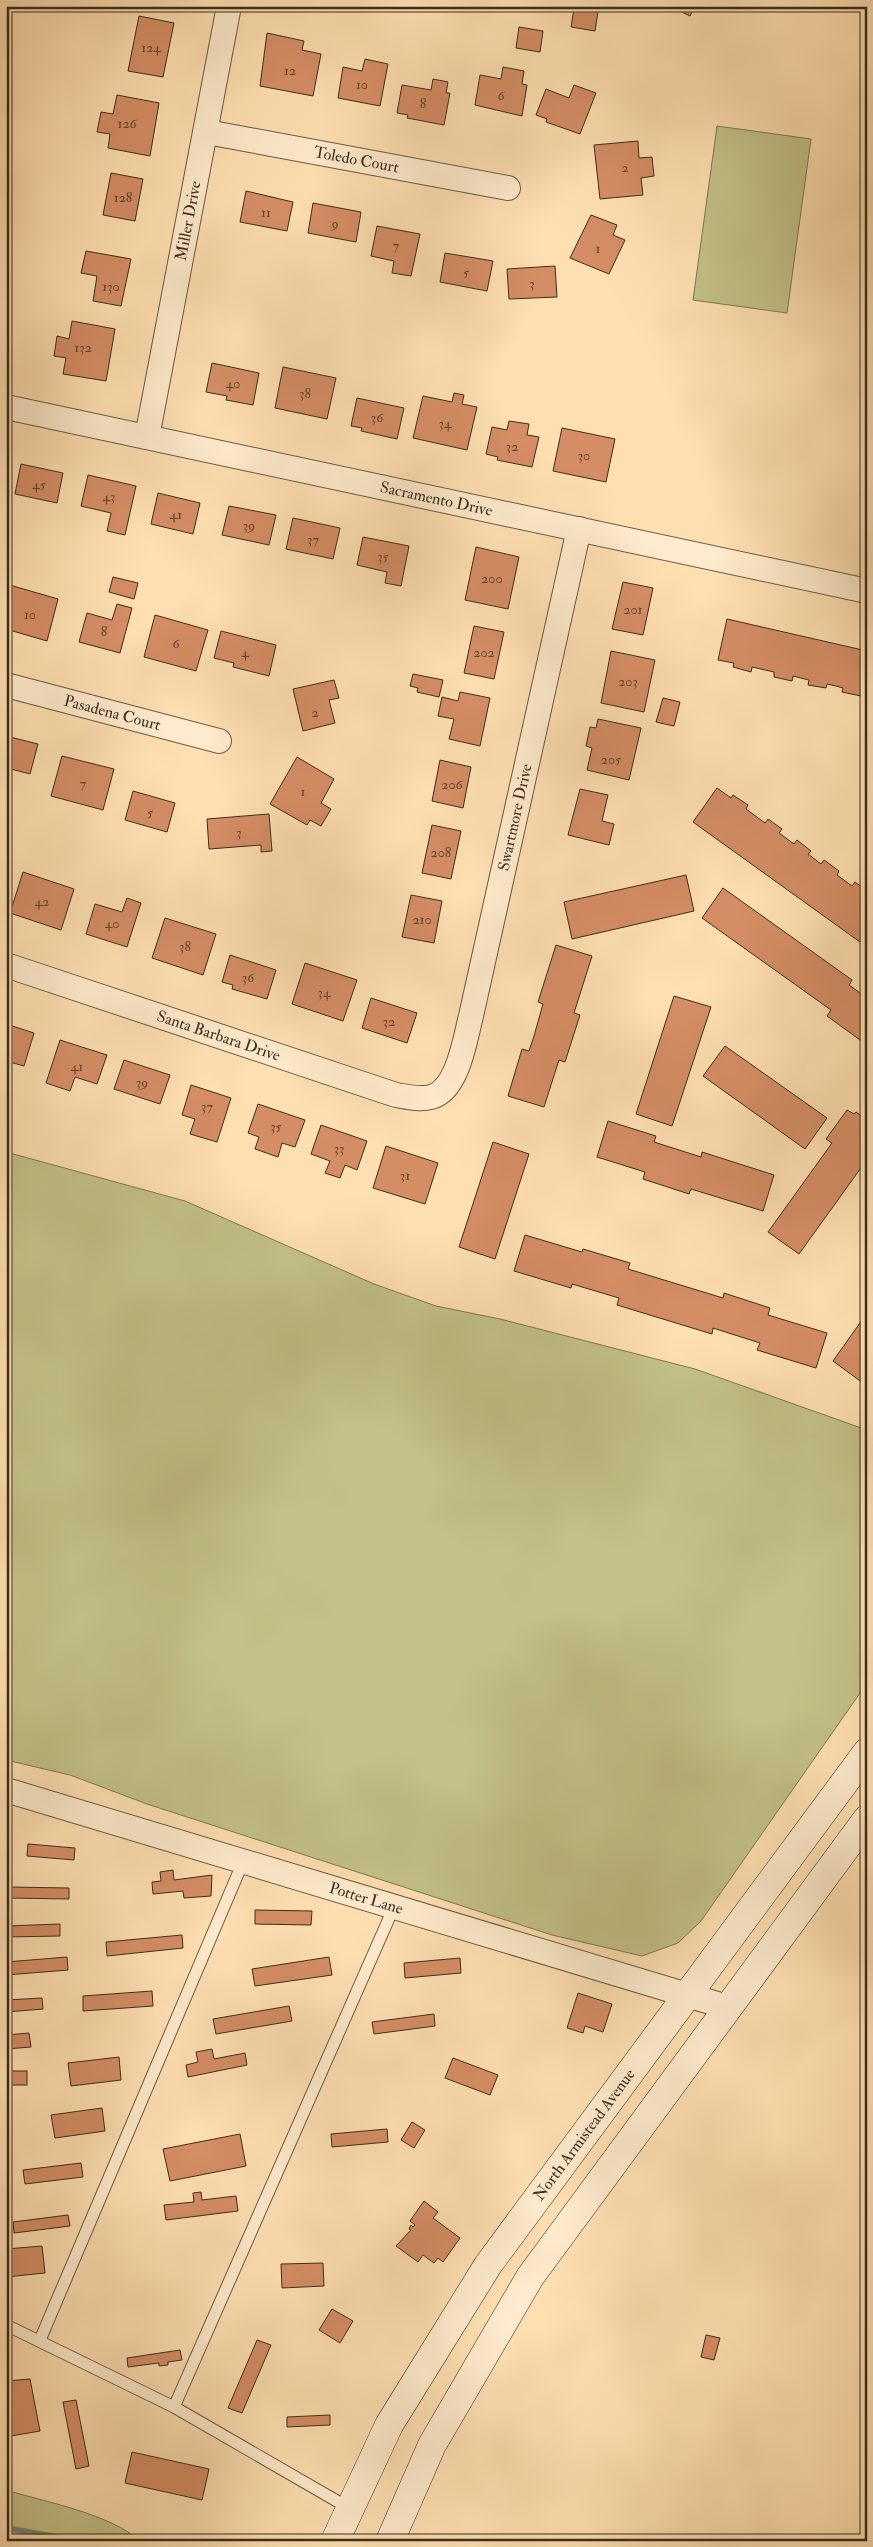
<svg xmlns="http://www.w3.org/2000/svg" width="873" height="2547" viewBox="0 0 873 2547" font-family="'IM FELL Double Pica',serif">
<rect width="100%" height="100%" fill="#fedfb1"/>
<filter id="stains"><feTurbulence type="fractalNoise" baseFrequency=".004" numOctaves="4"/><feColorMatrix values="0 0 0 0 .2 0 0 0 0 .09 0 0 0 0 .02 0 0 0 .5 -.17"/></filter>
<radialGradient id="worn" r=".72"><stop offset=".6" stop-color="#630" stop-opacity="0"/><stop offset="1" stop-color="#630" stop-opacity=".3"/></radialGradient>
<!-- green -->
<g fill="#c3c189" stroke="#7f7854">
<path d="M717,126L811,139L787,313L693,300Z"/>
<path d="M6,1152L185,1201L374,1284L436,1306L500,1319L695,1369L867,1430V1683L701,1921L678,1943L642,1956L552,1935L147,1804L70,1775L6,1760Z"/>
<path d="M6,2490C42,2501 114,2515 139,2541H6Z"/>
</g>
<g fill="none" stroke-linecap="round" stroke-linejoin="round">
<!-- stream -->
<path stroke="#788377" stroke-width="6" d="M6,2528L78,2541"/>
</g>
<!-- building -->
<g fill="#d58d65" stroke="#3b2e1f">
<path d="M669,6H695L690,16Z"/>
<path d="M574,8L598,12L595,31L571,27Z"/>
<path d="M139,16L174,23L163,77L128,71Z"/>
<path d="M519,27L543,31L540,52L516,48Z"/>
<path d="M267,33L304,41L302,50L321,54L313,96L260,86Z"/>
<path d="M365,59L388,64L380,106L338,98L343,67L362,71Z"/>
<path d="M503,67L524,71L522,84L527,85L522,116L475,105L480,75L501,79Z"/>
<path d="M433,79L448,82L446,93H450L444,125L407,118L408,115L397,113L402,85L431,90Z"/>
<path d="M574,85L596,93L580,134L546,122L547,119L536,115L546,89L569,98Z"/>
<path d="M117,95L159,103L150,156L108,148L110,134L97,132L101,112L113,114Z"/>
<path d="M638,141L639,158L652,157L654,176L641,178L643,195L600,199L594,145Z"/>
<path d="M111,173L143,179L135,221L103,215Z"/>
<path d="M246,191L293,202L287,231L240,222Z"/>
<path d="M313,203L361,212L356,242L308,233Z"/>
<path d="M591,215L617,225L613,235L625,240L609,274L570,258Z"/>
<path d="M377,226L420,234L411,276L392,273L394,261L371,256Z"/>
<path d="M86,251L131,259L121,306L93,301L97,276L81,273Z"/>
<path d="M445,253L493,261L487,291L440,282Z"/>
<path d="M555,266L557,297L509,299L507,269Z"/>
<path d="M72,321L115,329L106,381L63,374L66,358L54,356L57,336L69,339Z"/>
<path d="M212,363L259,373L253,405L226,400L227,396L206,392Z"/>
<path d="M283,367L336,378L327,419L275,408Z"/>
<path d="M454,393L464,395L462,404L477,407L467,450L413,438L423,396L452,402Z"/>
<path d="M357,398L404,408L397,439L361,431L362,428L351,426Z"/>
<path d="M509,421L529,424L527,435L539,437L532,467L497,460L498,457L486,454L492,427L507,430Z"/>
<path d="M562,428L615,439L606,482L553,471Z"/>
<path d="M21,464L63,473L57,503L15,494Z"/>
<path d="M88,475L136,486L125,535L107,531L111,513L81,506Z"/>
<path d="M158,493L200,503L193,534L151,524Z"/>
<path d="M229,506L276,515L269,545L222,535Z"/>
<path d="M293,518L340,528L333,559L286,549Z"/>
<path d="M363,537L409,546L401,586L385,583L387,572L357,565Z"/>
<path d="M476,547L519,557L508,609L465,600Z"/>
<path d="M113,577L138,583L134,599L109,592Z"/>
<path d="M623,582L653,588L643,635L612,629Z"/>
<path d="M6,584L58,599L47,641L6,629Z"/>
<path d="M117,604L132,608L120,653L79,642L87,613L112,620Z"/>
<path d="M155,615L208,630L196,671L144,657Z"/>
<path d="M727,619L867,651V693L862,692L861,696L842,692L843,688L836,686L827,684L826,688L808,685L809,680L793,676L792,681L774,677V672L752,667L751,672L733,667L734,663L718,660Z"/>
<path d="M474,626L504,632L494,679L464,673Z"/>
<path d="M221,631L276,645L269,676L233,667L234,663L214,658Z"/>
<path d="M611,651L655,660L644,712L601,703Z"/>
<path d="M413,674L443,680L439,697L417,692L418,688L410,686Z"/>
<path d="M334,680L339,698L329,700L335,723L303,731L293,689Z"/>
<path d="M460,692L490,698L480,746L449,739L454,719L438,716L442,697L458,701Z"/>
<path d="M663,698L680,702L674,726L656,722Z"/>
<path d="M598,719L641,728L629,780L587,770L592,748L586,746L590,727L596,728Z"/>
<path d="M6,736L38,744L30,774L11,769L7,785Z"/>
<path d="M62,756L114,769L103,810L51,796Z"/>
<path d="M297,757L334,779L321,803L331,809L321,826L310,820L307,825L270,804Z"/>
<path d="M440,760L471,767L463,808L432,801Z"/>
<path d="M717,788L731,798L733,795L748,805L746,809L765,823L768,819L782,829L779,833L794,844L797,840L811,851L808,854L821,864L824,860L839,871L837,875L852,886L855,882L867,891V932L860,942L693,822Z"/>
<path d="M580,789L608,795L602,821L614,824L609,845L568,835Z"/>
<path d="M133,791L175,803L167,832L125,820Z"/>
<path d="M269,814L272,851L261,852V845L209,849L207,819Z"/>
<path d="M432,825L461,831L451,879L422,873Z"/>
<path d="M23,872L74,889L61,930L10,913Z"/>
<path d="M686,875L694,911L572,939L564,902Z"/>
<path d="M723,888L852,980L849,985L867,998V1045L827,1016L831,1010L702,918Z"/>
<path d="M411,895L442,901L434,943L402,937Z"/>
<path d="M127,898L141,903L127,947L86,934L95,904L122,912Z"/>
<path d="M165,918L216,934L203,975L152,958Z"/>
<path d="M556,945L592,956L574,1013L580,1015L565,1062L559,1060L544,1107L508,1096L522,1049L529,1051L534,1036L543,1004L538,1002Z"/>
<path d="M230,955L276,970L267,999L232,989L233,985L222,982Z"/>
<path d="M305,963L357,980L343,1021L292,1004Z"/>
<path d="M674,996L711,1007L672,1126L636,1114Z"/>
<path d="M371,998L417,1013L407,1043L362,1028Z"/>
<path d="M6,1024L34,1033L24,1066L6,1061Z"/>
<path d="M60,1040L107,1055L97,1084L75,1077L70,1091L46,1083Z"/>
<path d="M725,1046L827,1118L805,1149L703,1076Z"/>
<path d="M124,1060L170,1075L160,1104L114,1089Z"/>
<path d="M191,1085L231,1098L217,1142L190,1134L195,1119L182,1115Z"/>
<path d="M258,1104L305,1120L295,1147L282,1143L278,1157L255,1149L259,1137L248,1133Z"/>
<path d="M847,1110L854,1114L856,1112L867,1120V1167L863,1165L799,1254L768,1232L832,1143L826,1139Z"/>
<path d="M608,1121L656,1136L654,1142L701,1157L702,1152L774,1175L763,1211L691,1189L689,1194L643,1179L645,1172L597,1157Z"/>
<path d="M321,1125L367,1141L357,1170L345,1165L340,1178L325,1173L330,1161L311,1154Z"/>
<path d="M493,1142L529,1154L495,1259L459,1247Z"/>
<path d="M386,1146L438,1163L425,1204L373,1188Z"/>
<path d="M525,1235L582,1252L583,1249L630,1263L628,1269L723,1298L724,1293L770,1308L768,1315L827,1333L816,1368L757,1350L760,1343L713,1328L712,1334L617,1305L619,1298L572,1284L571,1288L514,1271Z"/>
<path d="M867,1313V1378L863,1383L833,1361Z"/>
<path d="M28,1844L75,1848L74,1860L27,1856Z"/>
<path d="M173,1870L174,1880L212,1875L211,1896L184,1898L183,1891L153,1894L152,1882L161,1881L160,1872Z"/>
<path d="M8,1887L69,1888V1899L8,1898Z"/>
<path d="M255,1910L312,1911L311,1925L255,1924Z"/>
<path d="M60,1924V1936L6,1937V1926Z"/>
<path d="M182,1935L183,1948L107,1956L106,1942Z"/>
<path d="M67,1957L68,1970L6,1975V1962Z"/>
<path d="M329,1957L332,1975L255,1986L252,1969Z"/>
<path d="M460,1958L461,1973L405,1978L404,1963Z"/>
<path d="M152,1991L153,2006L83,2011V1996Z"/>
<path d="M578,1993L612,2004L603,2032L585,2026L583,2033L567,2028Z"/>
<path d="M42,1998L43,2009L6,2012V2000Z"/>
<path d="M289,2006L292,2021L216,2034L213,2019Z"/>
<path d="M434,2014L435,2026L374,2034L372,2022Z"/>
<path d="M29,2033L31,2047L6,2049V2035Z"/>
<path d="M212,2049L214,2059L245,2053L247,2065L188,2077L186,2065L198,2062L196,2052Z"/>
<path d="M119,2057L121,2080L71,2086L68,2063Z"/>
<path d="M453,2058L498,2075L490,2095L445,2078Z"/>
<rect x="6" y="2071" width="21" height="14"/>
<path d="M102,2108L105,2131L55,2138L51,2115Z"/>
<path d="M412,2122L425,2130L414,2148L401,2140Z"/>
<path d="M387,2129L388,2142L332,2147L331,2134Z"/>
<path d="M240,2134L246,2166L170,2181L163,2149Z"/>
<path d="M81,2163L83,2177L25,2184L23,2170Z"/>
<path d="M201,2192L202,2200L236,2196L238,2211L166,2220L164,2205L194,2202L193,2193Z"/>
<path d="M424,2201L438,2212L433,2218L460,2238L443,2262L438,2258L434,2263L423,2255L418,2262L396,2246L411,2230L409,2229L411,2225L413,2227L415,2225L410,2221Z"/>
<path d="M68,2215L70,2226L14,2233L13,2222Z"/>
<path d="M42,2246L45,2273L6,2277V2249Z"/>
<path d="M323,2263L324,2286L282,2288L281,2264Z"/>
<path d="M332,2309L353,2321L340,2343L319,2330Z"/>
<path d="M706,2335L720,2338L714,2360L701,2357Z"/>
<path d="M257,2340L271,2345L242,2413L228,2408Z"/>
<path d="M180,2350L182,2360L168,2362V2365L159,2366V2363L128,2367L127,2358Z"/>
<path d="M30,2379L40,2431L11,2436L6,2410V2381Z"/>
<path d="M76,2400L89,2466L76,2469L63,2402Z"/>
<path d="M330,2415V2425L287,2427V2417Z"/>
<path d="M132,2452L209,2469L202,2500L125,2483Z"/>
</g>
<g fill="none" stroke-linecap="round" stroke-linejoin="round">
<defs>
<g id="service">
<path d="M6,2325L174,2407L349,2508"/>
<path d="M40,2340L243,1862"/>
<path d="M174,2407L394,1907"/>
</g>
<g id="minor">
<path id="s1" d="M207,132L508,188"/>
<path id="s2" d="M6,407L867,591"/>
<path id="s3" d="M147,437L229,6"/>
<path id="s4" d="M6,685L219,741"/>
<path id="s5" d="M6,965L396,1095C408,1097 420,1100 431,1097C458,1090 465,1039 471,1016L579,529"/>
<path id="s6" d="M6,1790L727,2007"/>
</g>
<g id="secondary">
<path id="s7" d="M335,2541L389,2425L488,2265L867,1752"/>
<path d="M390,2541L432,2445L530,2277L867,1819"/>
</g>
</defs>
<!-- service casing -->
<use href="#service" stroke="#6c5a44" stroke-width="13"/>
<!-- minor casing -->
<use href="#minor" stroke="#6c5a44" stroke-width="26"/>
<!-- secondary casing -->
<use href="#secondary" stroke="#3b2e1f" stroke-width="29"/>
<!-- service -->
<use href="#service" stroke="#feeacc" stroke-width="11"/>
<!-- minor -->
<use href="#minor" stroke="#feeacc" stroke-width="24"/>
<!-- secondary -->
<use href="#secondary" stroke="#feeacc" stroke-width="28"/>
</g>
<g text-anchor="middle" dominant-baseline="central" stroke-width="4" stroke-linejoin="round" paint-order="stroke">
<!-- number labels -->
<g font-size="14" fill="#624630">
<text x="151" y="47">124</text>
<text x="290" y="70">12</text>
<text x="362" y="84">10</text>
<text x="501" y="95">6</text>
<text x="423" y="103">8</text>
<text x="127" y="123">126</text>
<text x="625" y="167">2</text>
<text x="123" y="197">128</text>
<text x="266" y="212">11</text>
<text x="335" y="223">9</text>
<text x="396" y="245">7</text>
<text x="598" y="248">1</text>
<text x="466" y="272">5</text>
<text x="532" y="283">3</text>
<text x="111" y="286">130</text>
<text x="83" y="347">132</text>
<text x="233" y="383">40</text>
<text x="305" y="393">38</text>
<text x="377" y="417">36</text>
<text x="445" y="423">34</text>
<text x="512" y="446">32</text>
<text x="584" y="455">30</text>
<text x="39" y="484">45</text>
<text x="109" y="496">43</text>
<text x="176" y="514">41</text>
<text x="249" y="525">39</text>
<text x="313" y="539">37</text>
<text x="383" y="556">35</text>
<text x="492" y="578">200</text>
<text x="633" y="609">201</text>
<text x="30" y="614">10</text>
<text x="104" y="631">8</text>
<text x="176" y="643">6</text>
<text x="245" y="652">4</text>
<text x="484" y="652">202</text>
<text x="628" y="681">203</text>
<text x="315" y="712">2</text>
<text x="611" y="759">205</text>
<text x="83" y="783">7</text>
<text x="452" y="784">206</text>
<text x="303" y="791">1</text>
<text x="150" y="812">5</text>
<text x="239" y="832">3</text>
<text x="441" y="852">208</text>
<text x="42" y="901">42</text>
<text x="422" y="919">210</text>
<text x="112" y="923">40</text>
<text x="185" y="946">38</text>
<text x="248" y="977">36</text>
<text x="324" y="992">34</text>
<text x="389" y="1021">32</text>
<text x="77" y="1066">41</text>
<text x="142" y="1082">39</text>
<text x="207" y="1106">37</text>
<text x="276" y="1126">35</text>
<text x="339" y="1148">33</text>
<text x="405" y="1175">31</text>
</g>
<!-- street labels -->
<g font-size="16" fill="#3b2e1f" stroke="#feeacc">
<text stroke="none"><textPath href="#s1" startOffset="152">Toledo Court</textPath></text>
<text stroke="none"><textPath href="#s3" startOffset="220">Miller Drive</textPath></text>
<text stroke="none"><textPath href="#s2" startOffset="440">Sacramento Drive</textPath></text>
<text stroke="none"><textPath href="#s4" startOffset="110">Pasadena Court</textPath></text>
<text stroke="none"><textPath href="#s5" startOffset="744">Swartmore Drive</textPath></text>
<text stroke="none"><textPath href="#s5" startOffset="224">Santa Barbara Drive</textPath></text>
<text stroke="none"><textPath href="#s6" startOffset="376">Potter Lane</textPath></text>
<text stroke="none"><textPath href="#s7" startOffset="478">North Armistead Avenue</textPath></text>
</g>
</g>
<!-- margin -->
<rect width="873" height="2547" fill="none" stroke="#fedfb1" stroke-width="25"/>
<rect x="8" y="8" width="858" height="2532" fill="none" stroke="#3b2e1f" stroke-width="2.5"/>
<rect x="12" y="12" width="848" height="2522" fill="none" stroke="#3b2e1f"/>
<rect width="100%" height="100%" filter="url(#stains)"/>
<rect width="100%" height="100%" fill="url(#worn)"/>
</svg>
